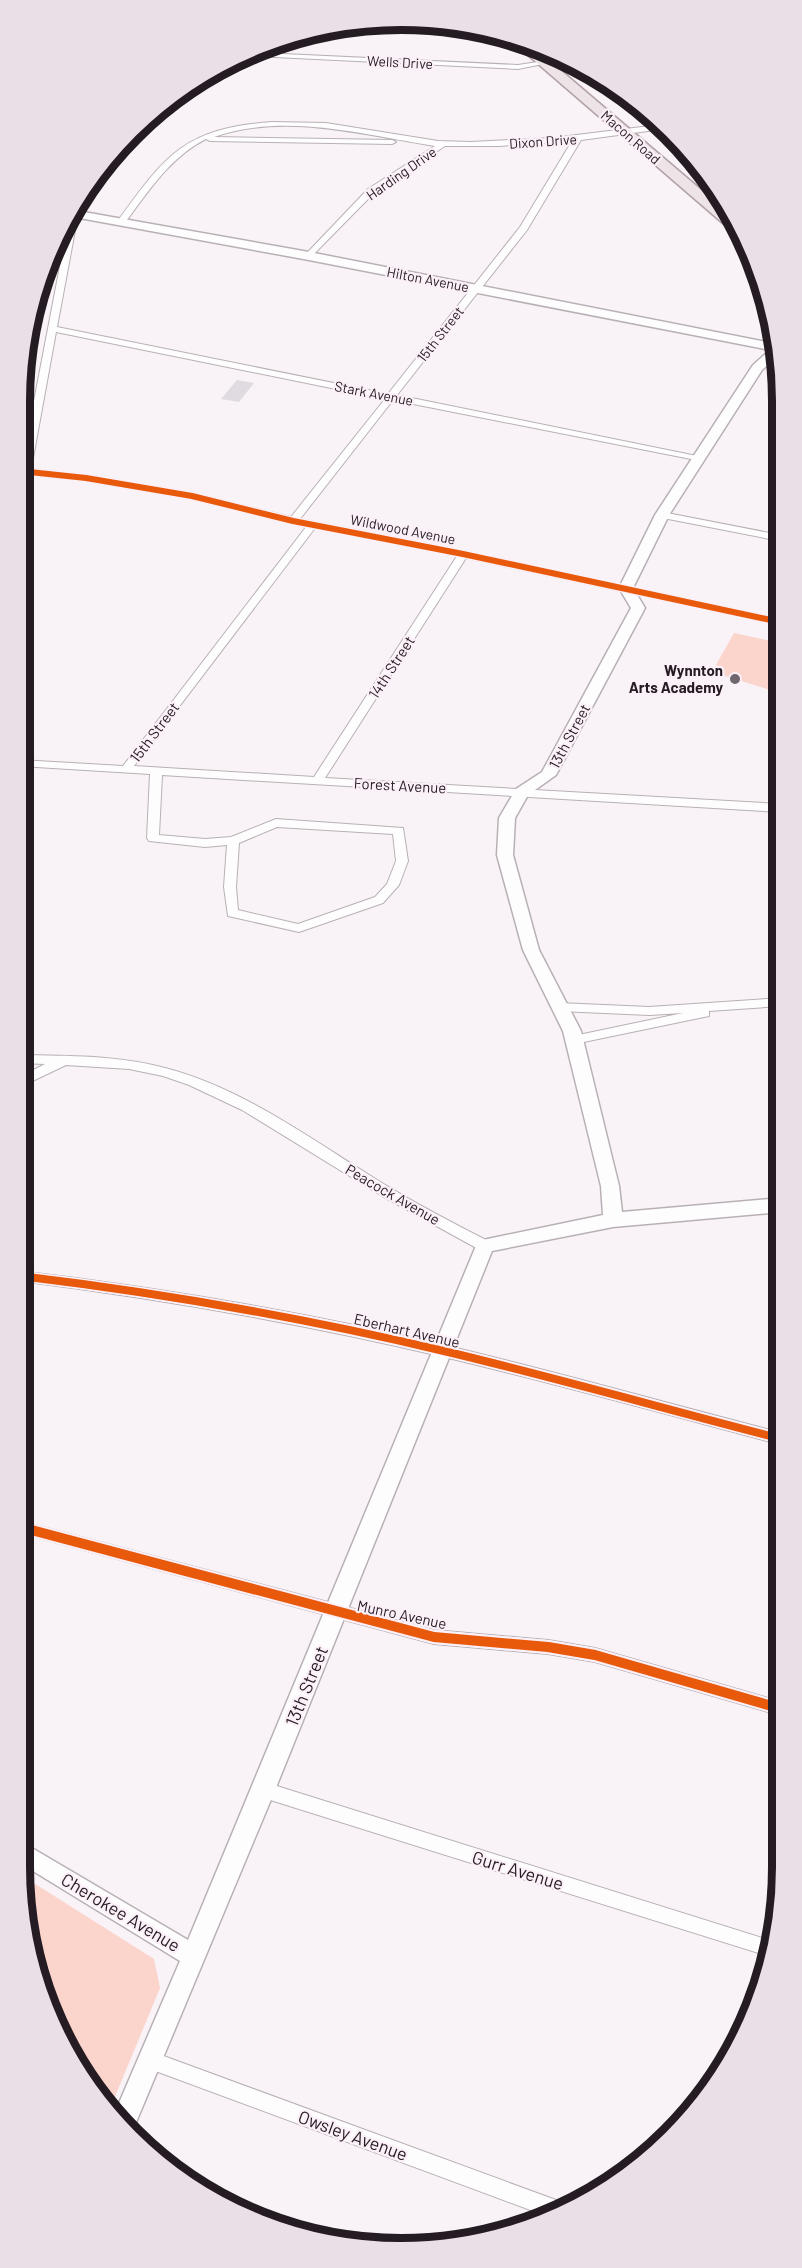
<svg xmlns="http://www.w3.org/2000/svg" width="802" height="2268" viewBox="0 0 802 2268" font-family="Barlow,sans-serif">
<rect width="100%" height="100%" fill="#f9f3f7"/>
<!-- green -->
<g fill="#fbd4cc">
<path d="M734,633L780,643V693L712,672Z"/>
<path d="M21,1875L154,1959L160,1988L109,2111L48,2013Z"/>
</g>
<!-- building -->
<path fill="#e0dbe1" d="M237,380L254,383L239,402L221,399Z"/>
<g fill="none" stroke-linecap="round" stroke-linejoin="round">
<defs>
<g id="street">
<path d="M262,53L518,65L544,61L548,63L518,69L253,56Z"/>
<path d="M272,122L326,123L438,141L471,142L552,138L658,125L663,129L581,140L527,230L397,395L697,456L701,457V461L393,400L300,519L463,551L780,619V625L466,558L325,778L780,804V812L162,775L159,835L205,839L231,837L276,819L403,828L408,861L399,885L383,903L299,932L228,916L224,887L227,845L205,847L149,841L147,838L150,774L20,766V760L123,766L306,527L192,499L86,481L20,474L66,235L74,218L77,220L57,327L388,394L520,227L572,141L498,146H445L374,193L309,259L306,258V254L368,189L435,146C363,135 285,112 214,137L392,140L396,142L392,144L210,141L206,139C170,157 148,192 124,224L117,222C166,154 185,128 272,122ZM56,332L385,399L291,517L192,493L86,475L31,469ZM315,528L457,556L314,777L134,766ZM277,827L393,834L396,861L387,884L375,897L298,924L238,910L236,887L239,843Z"/>
<path d="M662,512L780,535V541L658,517L657,515Z"/>
<path d="M781,998V1006L709,1011V1016L704,1017L574,1044L569,1043L568,1040L569,1037L683,1013L649,1015L559,1011L553,1007L559,1003L649,1007Z"/>
<path d="M20,1055C69,1056 118,1055 165,1068C242,1088 308,1137 374,1178C412,1202 451,1222 490,1242L492,1246L490,1250H480L382,1196L242,1110L189,1085L163,1076L129,1069L66,1065L20,1087V1077L45,1064L20,1063Z"/>
<path d="M20,1271C162,1288 305,1312 444,1345C557,1372 669,1404 782,1433V1445C669,1415 557,1384 444,1357C305,1324 161,1299 20,1281Z"/>
<path d="M20,1521L434,1630L548,1640L595,1648L782,1702V1716L595,1662L548,1654L434,1644L20,1533Z"/>
<path d="M264,1782L772,1941L771,1957L264,1798L258,1795L256,1790L258,1785Z"/>
<path d="M150,2051L556,2200L563,2203L564,2206L544,2215L150,2069L143,2066L141,2060L143,2054Z"/>
</g>
<path id="secondary" d="M78,211L309,252L777,344L779,355L762,370L669,515L633,588L645,608L556,775L528,795L515,818L513,855L539,950L581,1031L619,1186L622,1212L781,1198V1212L613,1227L492,1251L275,1790L132,2132L113,2117L180,1961L20,1863V1841L188,1940L478,1241L603,1215L601,1186L563,1031L523,950L497,855L499,818L516,789L542,772L631,608L619,588L655,515L753,365L770,350L309,260L74,217Z"/>
<path id="primary" d="M513,38L532,46L734,218L745,238L739,237L514,43Z"/>
</defs>
<!-- street casing -->
<use href="#street" stroke="#b8b0b6" stroke-width="2"/>
<!-- secondary casing -->
<use href="#secondary" stroke="#b8b0b6" stroke-width="3"/>
<!-- primary casing -->
<use href="#primary" stroke="#b3a2a7" stroke-width="3"/>
<!-- street -->
<use href="#street" fill="#fefdfe" fill-rule="evenodd"/>
<!-- secondary -->
<use href="#secondary" fill="#fefdfe" fill-rule="evenodd"/>
<!-- primary -->
<use href="#primary" fill="#ede4e7" fill-rule="evenodd"/>
<defs>
<path id="cycleway-far2" d="M20,471L86,478L192,496L293,521L463,554L780,622"/>
<path id="cycleway-far1" d="M20,1276C162,1293 305,1318 444,1351C557,1378 669,1410 782,1439"/>
<path id="cycleway" d="M20,1527L434,1637L548,1647L595,1655L782,1709"/>
</defs>
<!-- cycleway-far2 casing -->
<use href="#cycleway-far2" stroke="#fcf0f8" stroke-width="9"/>
<!-- cycleway-far1 casing -->
<use href="#cycleway-far1" stroke="#fcf0f8" stroke-width="11"/>
<!-- cycleway casing -->
<use href="#cycleway" stroke="#fcf0f8" stroke-width="14"/>
<!-- cycleway-far2 -->
<use href="#cycleway-far2" stroke="#e8590c" stroke-width="6"/>
<!-- cycleway-far1 -->
<use href="#cycleway-far1" stroke="#e8590c" stroke-width="8"/>
<!-- cycleway -->
<use href="#cycleway" stroke="#e8590c" stroke-width="10"/>
</g>
<!-- markers -->
<circle fill="#6f676d" stroke="#fcf0f8" stroke-width="2" cx="735" cy="679" r="6"/>
<g text-anchor="middle" dominant-baseline="central" stroke-width="4.5" stroke-linejoin="round" paint-order="stroke">
<!-- far-street labels -->
<g font-size="14" fill="#251b22" stroke="#fcf0f8">
<text transform="translate(400 62) rotate(3)">Wells Drive</text>
<text transform="translate(631 137) rotate(41)">Macon Road</text>
<text transform="translate(543 141) rotate(-4)">Dixon Drive</text>
<text transform="translate(401 173) rotate(-35)">Harding Drive</text>
<text transform="translate(428 279) rotate(11)">Hilton Avenue</text>
<text transform="translate(440 334) rotate(-52)">15th Street</text>
<text transform="translate(374 393) rotate(11)">Stark Avenue</text>
<text transform="translate(403 529) rotate(11)">Wildwood Avenue</text>
</g>
<!-- street labels -->
<g font-size="15" fill="#251b22" stroke="#fcf0f8">
<text transform="translate(391 667) rotate(-57)">14th Street</text>
<text transform="translate(154 732) rotate(-53)">15th Street</text>
<text transform="translate(569 736) rotate(-62)">13th Street</text>
<text transform="translate(400 785) rotate(3)">Forest Avenue</text>
<text transform="translate(393 1194) rotate(30)">Peacock Avenue</text>
<text transform="translate(407 1330) rotate(13)">Eberhart Avenue</text>
<text transform="translate(402 1614) rotate(12)">Munro Avenue</text>
</g>
<!-- poi labels -->
<g font-size="15" font-weight="bold" fill="#251b22" stroke="#fcf0f8" text-anchor="end">
<text x="723" y="670">Wynnton<tspan x="723" dy="17">Arts Academy</tspan></text>
</g>
<!-- near-street labels -->
<g font-size="18" fill="#251b22" stroke="#fcf0f8">
<text transform="translate(306 1686) rotate(-68)">13th Street</text>
<text transform="translate(518 1870) rotate(17)">Gurr Avenue</text>
<text transform="translate(121 1912) rotate(31)">Cherokee Avenue</text>
<text transform="translate(353 2135) rotate(20)">Owsley Avenue</text>
</g>
</g>
<!-- crop -->
<path d="M0 0H802V2268H0ZM401 30H401A371 371 0 0 1 772 401V1867A371 371 0 0 1 401 2238H401A371 371 0 0 1 30 1867V401A371 371 0 0 1 401 30Z" fill="#ebdfe7" fill-rule="evenodd"/>
<path fill="none" stroke="#251b22" stroke-width="8" d="M401 30H401A371 371 0 0 1 772 401V1867A371 371 0 0 1 401 2238H401A371 371 0 0 1 30 1867V401A371 371 0 0 1 401 30Z"/>
</svg>
